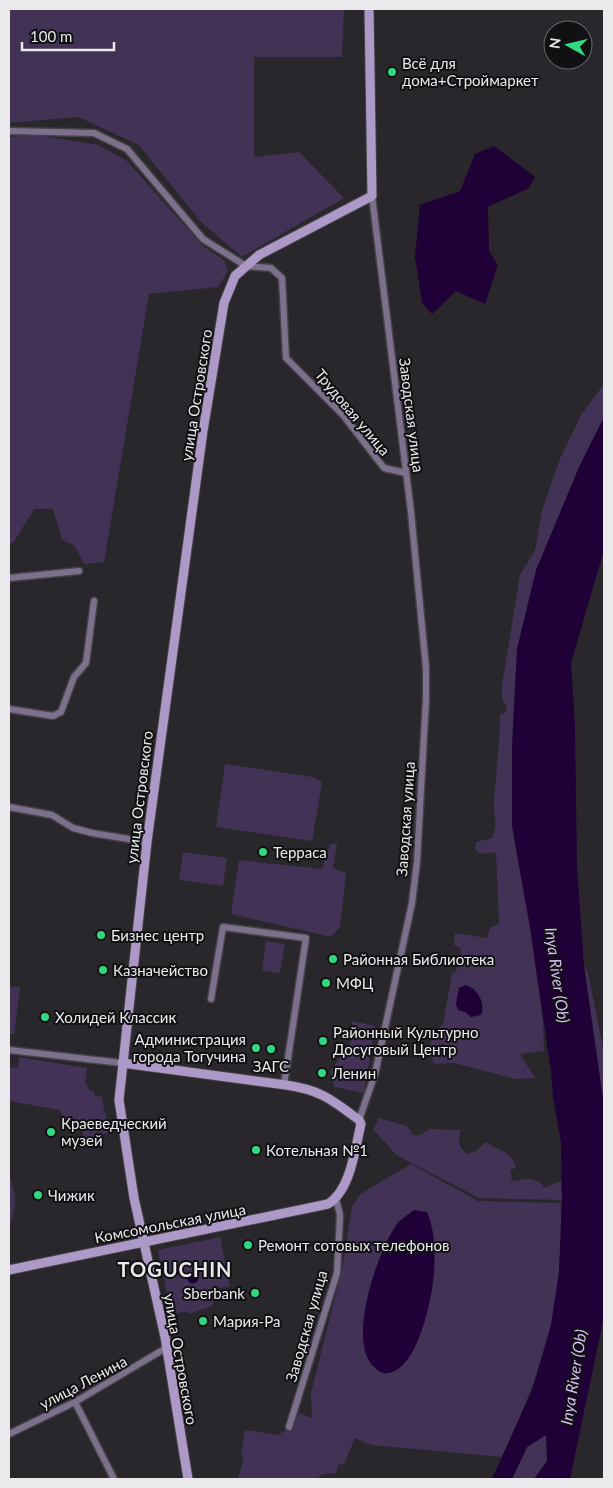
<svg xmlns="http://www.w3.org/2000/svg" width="613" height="1488" viewBox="0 0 613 1488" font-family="Lato,sans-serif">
<rect width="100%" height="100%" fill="#29272b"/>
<!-- green -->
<g fill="#423255">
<path d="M9,9H344L342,57H254V157L299,152L344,198L242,257L201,222L139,145L78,117L9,123Z"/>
<path d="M36,135L98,145L126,160L203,246L224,260L228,271L218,287L149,294L104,562L84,564L74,545L62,540L53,509H34L13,543H9V137Z"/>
<path d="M604,384V417L579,467L517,649L512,748V826L530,927L543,1022L544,1051L520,1054L535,1078L516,1079L454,1063L434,1064C427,1048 429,1035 443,1024L452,973L456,972L461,953L460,948L454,945L455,933L487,938L490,927L499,924L496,852L480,854L475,849L476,842L492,838C499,822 493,817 494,801C496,772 500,744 500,715L505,712L507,706L502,699V685L520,575L535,550L542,510L560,459L581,415Z"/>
<path d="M225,764L313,777L322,782L312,841L216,827Z"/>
<path d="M330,844H337L333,868L346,873L340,927L331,937L231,914L239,860L322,869Z"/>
<path d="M183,852L227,858L223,886L179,880Z"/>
<path d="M266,941L285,944L280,973L262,971Z"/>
<path d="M584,966L588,973L604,1053V1106Z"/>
<path d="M9,986L20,987L14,1034H9Z"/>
<path d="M352,1021L375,1026L364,1093L334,1087L330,1072L351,1041Z"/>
<path d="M19,1057L87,1068L85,1082L90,1091L93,1090L95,1097L101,1096L110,1133L84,1139L81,1128L74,1127L70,1121L63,1119L60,1110L9,1101V1068L18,1067Z"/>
<path d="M379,1118L407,1126L413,1135H420L429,1129L461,1130C458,1141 458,1147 467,1154L475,1152L485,1142C498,1150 513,1151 516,1168L510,1170L512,1181C525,1180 530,1176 542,1184L544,1188L561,1181L562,1200L479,1198L396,1155L373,1129Z"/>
<path d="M411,1164L478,1201L561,1203C561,1243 560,1284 551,1324C542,1370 521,1414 502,1457L371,1445L355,1438L344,1464L338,1465L336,1473L323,1474L316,1479H238L244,1458L241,1455L245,1430L278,1435L294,1425L299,1413L312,1418L311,1393L342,1270L352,1207L360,1194Z"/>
<path d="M9,1175C18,1199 16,1204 9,1228Z"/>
<path d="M220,1237L230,1286L211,1290L214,1305L189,1314L187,1311L171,1314L158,1250Z"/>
<path d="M546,1435L547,1461L534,1479H512L527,1447Z"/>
</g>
<!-- water -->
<g fill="#1f0037">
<path d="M494,146L535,177L529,188L488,207L489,251L498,265L485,304L456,291L432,314L422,303L415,257L420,205L460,191L475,154Z"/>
<path d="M604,417V550L571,663L575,726L577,867L584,966L604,1106V1316L570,1479H534L547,1461L546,1435L527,1447L512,1479H492L532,1390L551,1325L559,1272L562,1200L561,1143L553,1097L551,1071L530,927L512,826V748L517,649L536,570L579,467Z"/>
<path d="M466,985C478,989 486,1004 481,1015L471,1017L465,1012L458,1010L456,1004L459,988Z"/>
<path d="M414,1210L427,1212C435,1231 435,1251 434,1272C433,1295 417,1378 383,1373C379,1372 377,1369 374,1367C346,1342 378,1250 397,1224C401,1219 409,1214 414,1210Z"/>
<circle cx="193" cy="1278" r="5.5"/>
</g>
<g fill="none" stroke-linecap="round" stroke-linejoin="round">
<defs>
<g id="street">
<path d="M9,131L94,133L127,149L203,239L246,266L271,268L282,278L286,358L343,415L384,468L406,473"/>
<path d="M9,578L79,571"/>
<path d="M9,709L53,716L61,712L74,677L86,663L94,601"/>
<path d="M9,807L52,815L73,828L92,833L147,842"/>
<path d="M211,999L223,927L306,938L284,1085"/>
<path d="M9,1050L122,1063"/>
<path d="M359,1120L375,1074L412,903L417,862L426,699V668L411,512L372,196"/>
<path d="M75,1402L114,1479"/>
<path d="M289,1427L337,1273L340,1215L336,1199"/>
<path d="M9,1434L75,1402L166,1348"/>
</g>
<g id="secondary">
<path d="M9,1270L328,1204C351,1190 355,1148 361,1124L359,1120C332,1100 321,1090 286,1085L122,1063"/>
<path d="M188,1479L165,1337L134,1198L119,1100L147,842L203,431L224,303L235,276L259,255L372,196L369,9"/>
</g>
</defs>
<!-- street casing -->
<use href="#street" stroke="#444246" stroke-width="9"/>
<!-- secondary casing -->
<use href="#secondary" stroke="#444246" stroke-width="11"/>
<!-- street -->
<use href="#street" stroke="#7d708d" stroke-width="6"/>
<!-- secondary -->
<use href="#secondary" stroke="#ad99c7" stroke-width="9"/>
</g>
<!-- markers -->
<g fill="#31d882" stroke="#111012" stroke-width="2">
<circle cx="392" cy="72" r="5"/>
<circle cx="263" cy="852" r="5"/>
<circle cx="101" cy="935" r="5"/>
<circle cx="333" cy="959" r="5"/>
<circle cx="103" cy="970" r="5"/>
<circle cx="326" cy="983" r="5"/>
<circle cx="45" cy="1017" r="5"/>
<circle cx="323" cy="1041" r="5"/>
<circle cx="256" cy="1048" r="5"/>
<circle cx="271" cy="1049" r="5"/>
<circle cx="322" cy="1073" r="5"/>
<circle cx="51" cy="1132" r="5"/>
<circle cx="256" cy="1150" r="5"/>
<circle cx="38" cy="1195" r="5"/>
<circle cx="248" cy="1245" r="5"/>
<circle cx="255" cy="1293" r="5"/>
<circle cx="203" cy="1321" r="5"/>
</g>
<g text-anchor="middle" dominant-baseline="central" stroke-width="4" stroke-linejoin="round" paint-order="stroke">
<!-- poi labels -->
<g font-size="15" fill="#eae9ec" stroke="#111012" text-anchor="start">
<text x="402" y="63">Всё для<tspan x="402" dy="17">дома+Строймаркет</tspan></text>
<text x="273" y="852">Терраса</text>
<text x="111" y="935">Бизнес центр</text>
<text x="343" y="959">Районная Библиотека</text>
<text x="113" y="970">Казначейство</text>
<text x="336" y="983">МФЦ</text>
<text x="55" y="1017">Холидей Классик</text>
<text x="333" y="1032">Районный Культурно<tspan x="333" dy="17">Досуговый Центр</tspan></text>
<text x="246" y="1039" text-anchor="end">Администрация<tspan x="246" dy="17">города Тогучина</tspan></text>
<text x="271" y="1066" text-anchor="middle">ЗАГС</text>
<text x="332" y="1073">Ленин</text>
<text x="61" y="1123">Краеведческий<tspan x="61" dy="17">музей</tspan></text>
<text x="266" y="1150">Котельная №1</text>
<text x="48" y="1195">Чижик</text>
<text x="258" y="1245">Ремонт сотовых телефонов</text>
<text x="245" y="1293" text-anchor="end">Sberbank</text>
<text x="213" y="1321">Мария-Ра</text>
</g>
<!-- street labels -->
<g font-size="15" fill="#eae9ec" stroke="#111012">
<text transform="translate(196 395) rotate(-81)">улица Островского</text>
<text transform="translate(353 412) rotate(50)">Трудовая улица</text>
<text transform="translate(412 415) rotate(83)">Заводская улица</text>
<text transform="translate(139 797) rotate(-83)">улица Островского</text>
<text transform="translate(405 819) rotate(-86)">Заводская улица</text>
<text transform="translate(170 1223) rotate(-11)">Комсомольская улица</text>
<text transform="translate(306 1326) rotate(-74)">Заводская улица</text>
<text transform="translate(181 1359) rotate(80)">улица Островского</text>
<text transform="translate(83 1382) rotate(-28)">улица Ленина</text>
</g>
<!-- water labels -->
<g font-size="16" font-style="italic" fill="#d7bff6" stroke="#111012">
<text transform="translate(558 975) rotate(82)">Inya River (Ob)</text>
<text transform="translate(573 1377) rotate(-81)">Inya River (Ob)</text>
</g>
<!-- district labels -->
<g font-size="20" font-weight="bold" letter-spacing="1" fill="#eae9ec" stroke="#111012">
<text x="175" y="1269">TOGUCHIN</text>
</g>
</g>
<!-- border -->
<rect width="613" height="1488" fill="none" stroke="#eae9ec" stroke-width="20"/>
<!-- north arrow -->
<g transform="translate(568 45) rotate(278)"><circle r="24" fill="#111012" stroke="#686769"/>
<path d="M0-4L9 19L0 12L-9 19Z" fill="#31d882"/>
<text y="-8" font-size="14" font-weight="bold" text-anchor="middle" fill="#eae9ec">N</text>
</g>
<!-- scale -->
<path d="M22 42v8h92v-8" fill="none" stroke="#eae9ec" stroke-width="2.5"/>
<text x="30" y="42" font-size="15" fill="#eae9ec" stroke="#111012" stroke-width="4" paint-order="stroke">100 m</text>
</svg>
